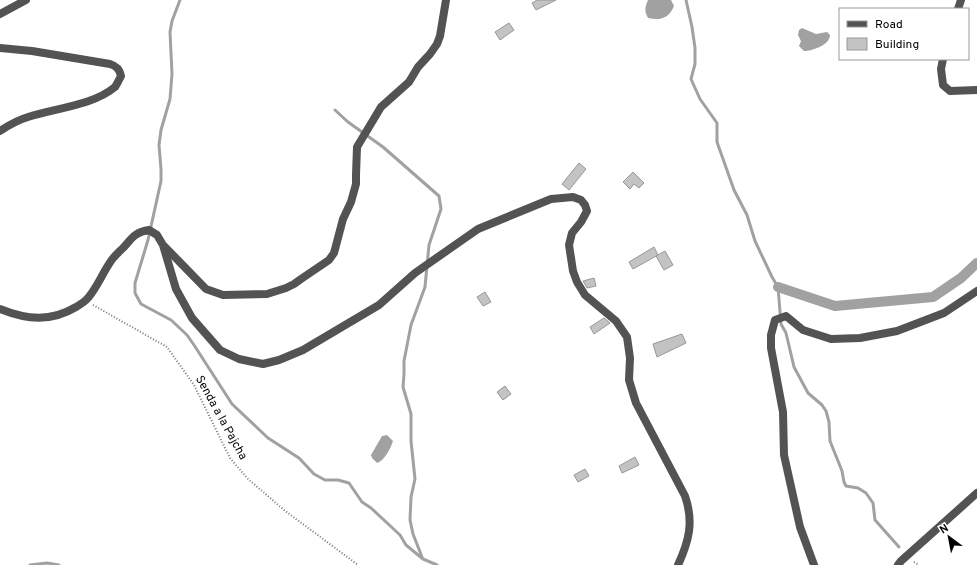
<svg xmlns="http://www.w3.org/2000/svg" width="977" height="565" viewBox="0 0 977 565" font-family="Overpass,sans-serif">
<rect width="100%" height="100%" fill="#fff"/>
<!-- water -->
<g fill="#a1a1a1">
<path d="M648,0H671L674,6C669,18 661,21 648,18C644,11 645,7 648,0Z"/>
<path d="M802,28L816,34L827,32L830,35C830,45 812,51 804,51L799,46L801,41L798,35L799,30Z"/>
<path d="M387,435L393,441C391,448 384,461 377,463L372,458L371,455L382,436Z"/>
</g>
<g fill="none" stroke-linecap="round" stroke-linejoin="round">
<!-- stream -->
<g stroke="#a1a1a1" stroke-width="3">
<path d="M180,0L172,21L170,32L172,74L170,99L161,130L159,145L161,169V181L148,240L135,283V293L141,304L171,320L187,335L194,345L232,404L268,438L299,458L314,474L325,480H338L349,483L362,502L371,508L400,535L406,545L423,559L437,565"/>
<path d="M686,0L692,27L695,48V64L691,79L700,99L717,123V142L734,190L747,215L755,241L772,277L778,287L781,324L786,333L794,367L808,393L822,405L826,411L829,422L830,441L842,471L844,482L846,486L858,488L866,493L873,503L875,520L899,547"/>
<path d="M335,110L348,122L383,147L439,196L441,209L429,245L425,287L411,325L404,361V374L403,387L411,414V441L415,479L411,497L410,520L413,534L422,557"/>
<path d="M30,565L47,563L59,565"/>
</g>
<!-- canal -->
<path stroke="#a1a1a1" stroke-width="10" d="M778,287L835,306L933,297L961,278L977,263"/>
</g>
<!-- building -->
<g fill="#c3c3c3" stroke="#979797">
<path d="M537,0H556L536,10L532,3Z"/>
<path d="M509,23L514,30L500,40L495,32Z"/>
<path d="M579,163L586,169L569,190L562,184Z"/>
<path d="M633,172L644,183L639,188L634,184L630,189L623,182Z"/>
<path d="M654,247L658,255L633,269L629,262Z"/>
<path d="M665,251L673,265L664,270L656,256Z"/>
<path d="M594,278L596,286L587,288L583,281Z"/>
<path d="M485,292L491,302L483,306L477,297Z"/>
<path d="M604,318L610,323L594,334L590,327Z"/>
<path d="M682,334L686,343L657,357L653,344Z"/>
<path d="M505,386L511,394L503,400L497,392Z"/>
<path d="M635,457L639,465L622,473L619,466Z"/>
<path d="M585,469L589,476L578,482L574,475Z"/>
</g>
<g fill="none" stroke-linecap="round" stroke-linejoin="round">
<!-- path -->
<g stroke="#757575" stroke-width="2" stroke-dasharray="1 2" stroke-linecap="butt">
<path d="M93,305L167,347L194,385L230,458L247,478L284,510L358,565"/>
<path d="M914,562L919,565"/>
</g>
<!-- minor -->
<g stroke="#535353" stroke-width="8">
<path d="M958,9L961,0"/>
<path d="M0,14L26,0"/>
<path d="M0,48L32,51L110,64C117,66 120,70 121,76C119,80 117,84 115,87C92,106 55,108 28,117C18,120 9,125 0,131"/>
<path d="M943,59L941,69L943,85L950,91L977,90"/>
<path d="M165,247L206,289L223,295L267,294L286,288L294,284L301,279L329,260L334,253L343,219L351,202L356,184V175L357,147L381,107L409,82L418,67L430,54L437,44L440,36L446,0"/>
<path d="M0,309C27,320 51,322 76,307C79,305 83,303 86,300C96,290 101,276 109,264C112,258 118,253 123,248C132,238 135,232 149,230L157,235L163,245L176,289L192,318L220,350L239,359L263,364L279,360L303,350L379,305L415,273L478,229L551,199L573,197L581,200L585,205L587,211L581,222L572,233L569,245L573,271L577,282L585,295L616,321L627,337L630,358L629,380L636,403L685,496C694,522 689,541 678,565"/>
<path d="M814,565L800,527L784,455L783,412L771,348V335L775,320L786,316L803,330L831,339L860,338L897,331L944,313L977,291"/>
<path d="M898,565L901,561L977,493"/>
</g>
</g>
<g text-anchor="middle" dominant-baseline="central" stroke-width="3" stroke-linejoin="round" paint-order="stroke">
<!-- street labels -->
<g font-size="12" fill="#000" stroke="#fff">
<text transform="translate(221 418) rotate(61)">Senda a la Pajcha</text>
</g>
</g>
<!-- legend -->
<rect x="839" y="8" width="130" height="52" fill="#ffffff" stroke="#999999"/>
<rect x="847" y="21" width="20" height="6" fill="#535353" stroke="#999999"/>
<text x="875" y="28" font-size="12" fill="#000000">Road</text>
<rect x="847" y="38" width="20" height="12" fill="#c3c3c3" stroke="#999999"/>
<text x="875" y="48" font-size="12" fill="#000000">Building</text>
<!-- north arrow -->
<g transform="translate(949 537) rotate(328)" stroke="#ffffff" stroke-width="3" paint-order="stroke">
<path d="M0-3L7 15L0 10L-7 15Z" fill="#000000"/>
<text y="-6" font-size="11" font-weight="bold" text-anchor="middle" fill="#000000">N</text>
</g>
</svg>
